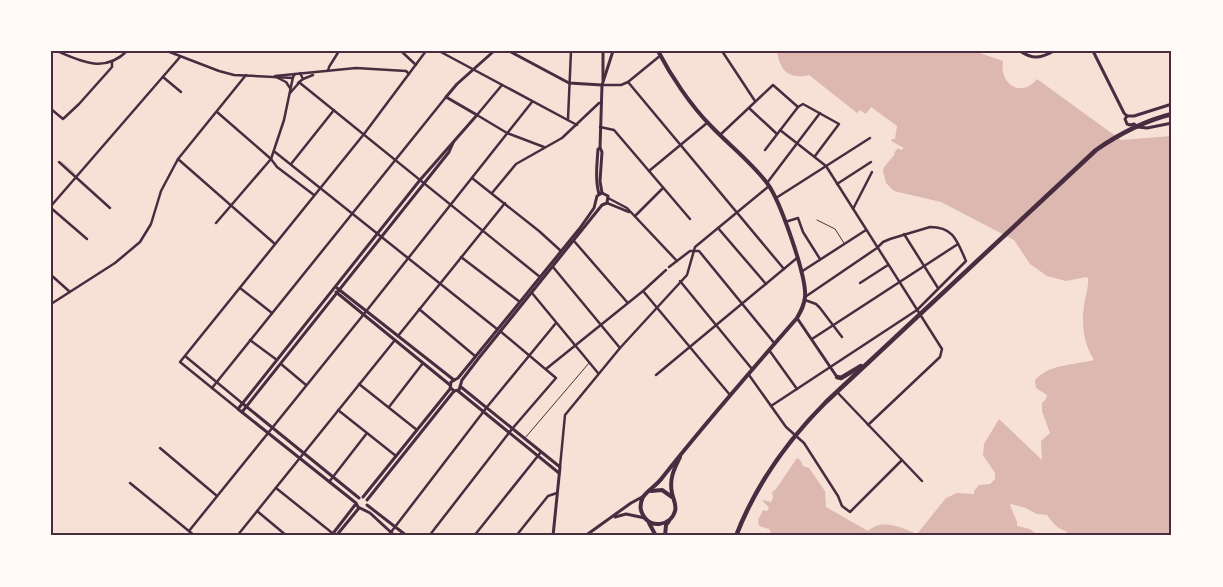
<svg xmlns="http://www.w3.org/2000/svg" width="1223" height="587" viewBox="0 0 1223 587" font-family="'Alegreya Sans',sans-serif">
<rect width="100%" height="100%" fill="#f7e1d7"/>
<!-- water -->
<path fill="#dcb8b0" d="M777,51H974L1003,61C999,85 1022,98 1037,79L1121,140L1172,136V536H1069L1066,531C1057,529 1053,523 1047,515L1037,514L1026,508L1011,504L1010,505L1017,522V526L1030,529L1039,536H773L769,529L759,526L758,520L763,510L767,511L769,508L762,500L771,502L773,498L772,492L776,489L797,458L801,461L803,466L809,468L825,491L826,507L868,531C881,518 902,527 917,534L946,498L957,493L974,494V491L979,485L990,484L995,479V473L983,455L984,444L999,419L1042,460L1041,441L1050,433L1042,411V403L1046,399L1047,395L1036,388L1035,380C1049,364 1074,365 1094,360C1084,345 1081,323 1084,306C1085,297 1089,287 1088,278L1086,277L1066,281L1047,276L1030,264L1014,240L941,202L894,191L886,183L883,171L884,167L895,154L894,153L898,148L901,150L904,148L891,141L892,139H895L897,126L871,107L866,114L860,110L857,113L809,75C797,78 785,76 780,63C778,59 778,55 777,51Z"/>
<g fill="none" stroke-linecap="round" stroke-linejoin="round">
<!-- stream -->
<path stroke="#dcb8b0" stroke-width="1" d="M62,162L76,174"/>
<!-- service -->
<g stroke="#4a2c40" stroke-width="1">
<path d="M817,220L835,229L844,243"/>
<path d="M525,438L589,363"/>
</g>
<!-- minor -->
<g stroke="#4a2c40" stroke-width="2.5">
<path d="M57,51C82,62 105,73 127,51"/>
<path d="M167,51L219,71L234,75L293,78"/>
<path d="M401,51L416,65"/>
<path d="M439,51L577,125"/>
<path d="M722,51L755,101"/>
<path d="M328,71L329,67L339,51"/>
<path d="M275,76L356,68L406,71L409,74"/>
<path d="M163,77L181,92"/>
<path d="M276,77L286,82L290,88"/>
<path d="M303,79L313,75"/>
<path d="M628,82L784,269"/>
<path d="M298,83L303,79L300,73"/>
<path d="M300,83L540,277"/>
<path d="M502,85L477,115L507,133L544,147"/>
<path d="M602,85H621L628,82L661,55"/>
<path d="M290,93L298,84"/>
<path d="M798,107L803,104L839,124L815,156"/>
<path d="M749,108L777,134"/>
<path d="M51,109L63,119L79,104L112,67V62"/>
<path d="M217,112L271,159L277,167L314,195"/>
<path d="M568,119L571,51"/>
<path d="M600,127L614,130L690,219"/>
<path d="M780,130L826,166L942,349L940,357L868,425"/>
<path d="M720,135L773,85L798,107"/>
<path d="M765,150L798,107"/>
<path d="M275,152L497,329"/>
<path d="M178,159L275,244"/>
<path d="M59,162L110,208"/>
<path d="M291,164L334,110"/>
<path d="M649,171L707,123"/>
<path d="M472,178L539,231L561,251"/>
<path d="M767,183L820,113"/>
<path d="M837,184L871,162"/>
<path d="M492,193L516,164L562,138L599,103H601"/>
<path d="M608,198L627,208L677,261"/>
<path d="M776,198L870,138"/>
<path d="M607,203L629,212"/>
<path d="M51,206L180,57"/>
<path d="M51,208L87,239"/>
<path d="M853,209L872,172"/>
<path d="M635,216L663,188"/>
<path d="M785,222L798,218L803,232L820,259"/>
<path d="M216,223L271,159L284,120L293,77L295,74"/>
<path d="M718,228L766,284"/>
<path d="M904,234L938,288"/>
<path d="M574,241L627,302"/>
<path d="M694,251H699L775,344"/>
<path d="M461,257L520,302"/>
<path d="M553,267L620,348"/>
<path d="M669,267L690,251H694"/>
<path d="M801,272L866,230"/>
<path d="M51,275L70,292"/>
<path d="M680,281L752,369"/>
<path d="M860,283L888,265"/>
<path d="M240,288L272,313"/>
<path d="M643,291L730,395"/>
<path d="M532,293L598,373"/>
<path d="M805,300L816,304L820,308L842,337"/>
<path d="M51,304L115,263L140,242L151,224L161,191L178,159L246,75"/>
<path d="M419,309L475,356"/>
<path d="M398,336L505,203"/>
<path d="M812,339L958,244"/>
<path d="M250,340L277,360"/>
<path d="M769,350L797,389"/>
<path d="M185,356L242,403"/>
<path d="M281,364L306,385"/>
<path d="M546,369L643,291L666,270"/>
<path d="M656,375L797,258"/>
<path d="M749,375L786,427L804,443L838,496L842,506L850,512L902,460"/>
<path d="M359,384L417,430"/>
<path d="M212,388L446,97"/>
<path d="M837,392L922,481"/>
<path d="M771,406L917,310L966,261C957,241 954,227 930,227L890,239L883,242L877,248L805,297"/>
<path d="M389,407L423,363"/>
<path d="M238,409L180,362L364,134L426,51"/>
<path d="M338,410L396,456"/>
<path d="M160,448L217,496"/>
<path d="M560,467L565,415L620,348L687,275L695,247L769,186"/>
<path d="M329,482L367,433"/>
<path d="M130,483L195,536"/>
<path d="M276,488L336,536"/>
<path d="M257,511L287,536"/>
<path d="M189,531L364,314L532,102"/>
<path d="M237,536L395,340"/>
<path d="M388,536L487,407L556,323"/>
<path d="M429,536L512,429L556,378L500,331"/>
<path d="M474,536L541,452"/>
<path d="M516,536L548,496L557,493"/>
</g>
<!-- tertiary -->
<g stroke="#4a2c40" stroke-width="3">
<path d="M509,51L569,83L602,85"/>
<path d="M1020,51C1033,60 1041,58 1054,51"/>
<path d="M1093,51L1124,113L1127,116"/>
<path d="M603,80V51"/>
<path d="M1127,116L1125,119L1127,124L1130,125L1134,124L1138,127L1147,128L1172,123"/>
<path d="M1127,116H1134L1172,104"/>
<path d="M602,193L600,181L602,152L600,148L602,85L613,51"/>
<path d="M599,194C595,180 597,164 598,149L600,148"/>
<path d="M337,288L454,380"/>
<path d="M336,292L450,385"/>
<path d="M797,318L837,377"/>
<path d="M461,387L560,467L553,536"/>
<path d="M451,388L454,391L459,390L462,380L478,359L602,205L607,203L608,196L602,193"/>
<path d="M458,391L559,473"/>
<path d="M242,403L359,498"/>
<path d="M242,412L449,152L453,143"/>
<path d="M363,497L450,389L451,382L458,378L580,228L594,208L597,196L602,193"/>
<path d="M367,500L454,391"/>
<path d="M367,505L407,536"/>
<path d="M615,517L626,514L645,518"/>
<path d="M331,536L355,505"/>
<path d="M336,536L359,508"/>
<path d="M395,536L370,513L358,507L356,503L238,409L420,180L477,115L446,97L457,84L494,51"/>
<path d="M585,536L631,503L644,496"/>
</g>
<!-- secondary -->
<g stroke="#4a2c40" stroke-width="4">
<path d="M658,51C671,76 691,106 711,126C729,145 751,162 767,183C780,200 807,277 805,297C804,306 801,311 797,318C751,371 705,423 662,478C657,485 648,490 643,497C640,503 640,510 643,515C650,529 671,526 675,511C677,505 673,499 672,493C669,479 674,469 680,457"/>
<path d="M651,491L662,490L672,497"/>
<path d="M649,523L656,536"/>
<path d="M665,536L666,525L669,521"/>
</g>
<!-- primary -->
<g stroke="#4a2c40" stroke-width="4.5">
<path d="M837,377L841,378L861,366"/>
<path d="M736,536C756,484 788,440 826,402L1096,150C1119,134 1144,121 1172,114"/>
</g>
</g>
<!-- border -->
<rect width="1223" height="587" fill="none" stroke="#fffaf5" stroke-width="105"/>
<rect x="52" y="52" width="1118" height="482" fill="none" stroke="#4a2c40" stroke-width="2"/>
</svg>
